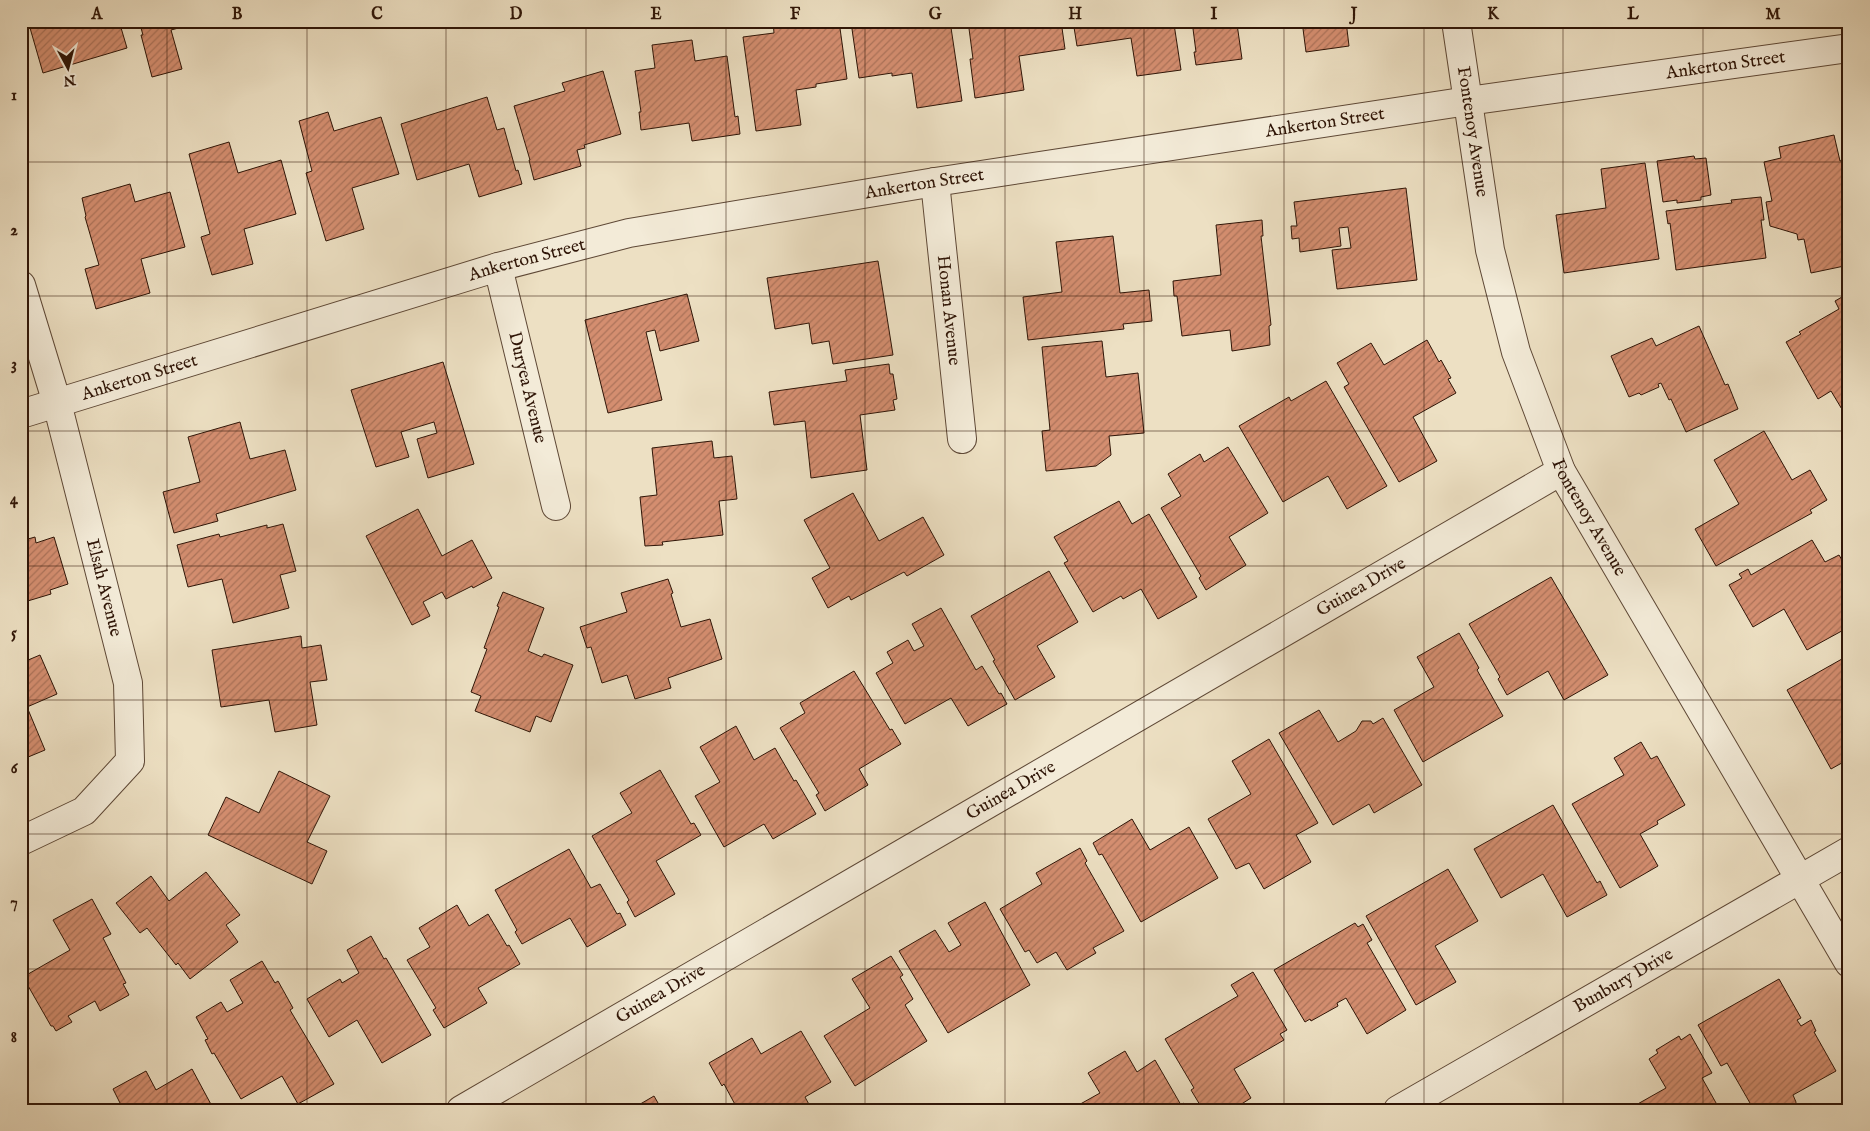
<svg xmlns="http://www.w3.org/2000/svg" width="1870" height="1131" viewBox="0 0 1870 1131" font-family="'IM FELL English',serif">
<defs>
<pattern id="building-hatch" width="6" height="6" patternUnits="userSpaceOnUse" patternTransform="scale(1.25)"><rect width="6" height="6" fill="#d48e70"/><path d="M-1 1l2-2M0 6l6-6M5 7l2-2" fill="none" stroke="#ac735a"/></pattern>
</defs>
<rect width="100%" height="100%" fill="#ede0c3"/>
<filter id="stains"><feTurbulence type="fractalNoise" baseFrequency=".004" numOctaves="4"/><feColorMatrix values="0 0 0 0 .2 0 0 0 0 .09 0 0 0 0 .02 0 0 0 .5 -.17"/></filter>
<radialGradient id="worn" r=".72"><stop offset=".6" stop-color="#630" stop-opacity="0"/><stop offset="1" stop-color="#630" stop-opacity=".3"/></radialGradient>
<!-- building -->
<g fill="url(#building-hatch)" stroke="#2f1507">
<path d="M28,21H119L127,48L43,73Z"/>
<path d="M139,21H205L171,30L182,69L152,77L141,35H143Z"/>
<path d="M773,21H839L847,79L816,84V87L796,90L801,125L756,131L743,37L774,33Z"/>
<path d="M950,21L962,101L917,108L912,73L892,76V73L859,78L851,22Z"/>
<path d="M968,21H1061L1065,49L1019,56L1024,90L975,98L970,59H973Z"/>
<path d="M1073,21H1166L1167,25L1174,24L1181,70L1137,76L1131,38L1077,46Z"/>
<path d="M1192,21H1257L1237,24L1242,59L1196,65L1194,52H1196Z"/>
<path d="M1302,21H1346L1349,46L1306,52Z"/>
<path d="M692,40L695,61L727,56L735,117L738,116L740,134L692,141L689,123L641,130L639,112H641L635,71L655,68L652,45Z"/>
<path d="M603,71L621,134L584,145L585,148L577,150L581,166L534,180L529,160H530L514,106L565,91L562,83Z"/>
<path d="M487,97L497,130L504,128L516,171L518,170L522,184L479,197L469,164L417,180L401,124Z"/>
<path d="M328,112L334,131L381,117L399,174L352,188L364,229L326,241L306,173L312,171L299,121Z"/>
<path d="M1834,135L1840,161L1843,160L1849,189V265L1811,273L1804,239L1798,240L1797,234L1770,226L1766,202L1772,201L1764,162L1781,158L1779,147Z"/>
<path d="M229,142L238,173L281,160L296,214L244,229L253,264L212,275L201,237L210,234L189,154Z"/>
<path d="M1694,156L1695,159L1706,158L1711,195L1701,197V200L1677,203V200L1663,202L1657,161Z"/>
<path d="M1645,163L1659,259L1564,273L1556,215L1606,208L1601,169Z"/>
<path d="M130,184L135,202L170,192L185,247L141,259L150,293L96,309L85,269L99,265L85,217L86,216L82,198Z"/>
<path d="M1406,188L1417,280L1337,289L1332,250L1351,248L1348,227L1339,228L1341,246L1300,252L1299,238L1292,239L1291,226H1297L1294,202Z"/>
<path d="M1761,197L1764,220H1761L1766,258L1676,270L1670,223L1668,224L1666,211L1732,203L1731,200Z"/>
<path d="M1262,220L1263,236H1261L1271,325L1269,326L1270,345L1232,351L1230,330L1182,336L1177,296H1174L1173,281L1221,275L1216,225Z"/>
<path d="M1113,236L1120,293L1149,290L1152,321L1123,324L1124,329L1028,340L1023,297L1062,292L1056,242Z"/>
<path d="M878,261L893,355L833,364L829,341L812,344L809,323L775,329L767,278Z"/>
<path d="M1849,293V407L1843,411L1831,391L1818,399L1786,342L1801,334L1799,332L1839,309L1835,301Z"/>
<path d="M687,294L699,341L660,351L655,330L646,332L662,400L608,413L585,320Z"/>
<path d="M1699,326L1725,385L1728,384L1738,409L1686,432L1671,399L1669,400L1661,383L1658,384L1659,387L1641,395L1639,393L1629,397L1611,356L1652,338L1656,346Z"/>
<path d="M1427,340L1439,362L1441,360L1451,378L1448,379L1456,393L1413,417L1437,461L1399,482L1344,387L1349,384L1337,363L1371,343L1384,365Z"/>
<path d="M1102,341L1106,377L1138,373L1144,433L1109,436L1111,455L1096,466L1046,471L1042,431L1050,430L1042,347Z"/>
<path d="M443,362L474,464L428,478L417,439L437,433L434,422L401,432L409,457L376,467L351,390Z"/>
<path d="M889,364L890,374H893L897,399L893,400L895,410L860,415L867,470L811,478L805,421L774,425L769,392L847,381L845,370Z"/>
<path d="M1326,381L1387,486L1347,509L1328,476L1283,502L1239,426L1289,397L1291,401Z"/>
<path d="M240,422L250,459L285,450L296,490L216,514L218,521L174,533L163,492L200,482L188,437Z"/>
<path d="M1764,431L1792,480L1810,470L1827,500L1810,510L1812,513L1716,566L1695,529L1739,504L1714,460Z"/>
<path d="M712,441L714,458L732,456L737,499L719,501L723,535L662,542L663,545L645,546L640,497L657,495L652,448Z"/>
<path d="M1228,447L1268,513L1229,537L1246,565L1206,590L1199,578L1201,576L1161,508L1181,496L1168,474L1200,454L1204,462Z"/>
<path d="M853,493L879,541L923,517L944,555L907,576L904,572L851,600L849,596L828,608L812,578L830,568L804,520Z"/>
<path d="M1119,501L1132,524L1149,514L1197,597L1158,619L1141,589L1123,599L1121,596L1093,612L1064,563L1068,561L1054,537Z"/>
<path d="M418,509L442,556L472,540L492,578L473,588L472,586L446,599L442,592L423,602L430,616L412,625L366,536Z"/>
<path d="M283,524L296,571L280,575L289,608L233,623L222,579L188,587L177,545L219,534L220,537L267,525V528Z"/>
<path d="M35,537L36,543L54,537L68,584L50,590L51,594L21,603V541Z"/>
<path d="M1812,540L1825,562L1839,555L1849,572V627L1807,650L1784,609L1753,627L1729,585L1742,578L1739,574L1748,569L1751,575Z"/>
<path d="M1049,571L1078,622L1037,646L1055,677L1015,700L993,661L995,660L971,616Z"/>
<path d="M1551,577L1608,675L1564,700L1548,671L1507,695L1498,679L1500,677L1469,624Z"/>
<path d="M668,579L673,593L671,594L681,627L710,619L722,659L668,678L671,688L635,699L627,675L602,683L591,647L587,648L580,627L627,612L621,593Z"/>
<path d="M503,592L544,608L528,651L542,657L544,654L573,665L551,722L536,716L530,732L475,711L481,696L471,692L487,649L484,648L499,607L497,606Z"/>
<path d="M941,608L976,670L982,666L999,694L1001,693L1007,704L968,726L951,698L905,724L876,673L893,663L887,652L908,640L914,651L924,646L912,624Z"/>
<path d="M1459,633L1479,668L1477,670L1503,716L1423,762L1394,710L1434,687L1417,657Z"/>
<path d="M301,636L302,648L321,645L327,680L310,682L317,725L275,732L269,700L221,707L212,650Z"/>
<path d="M40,655L57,694L27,707L45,750L21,760V663Z"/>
<path d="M1849,655V759L1831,769L1787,690Z"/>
<path d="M854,671L890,730L892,729L901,744L859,769L868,785L825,811L816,795L819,793L780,728L805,713L800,703Z"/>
<path d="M1319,710L1338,742L1356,731L1362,721H1371L1373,724L1383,718L1422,785L1374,813L1369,804L1333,825L1279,733Z"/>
<path d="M736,726L754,760L775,748L794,781L796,780L816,814L773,839L764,824L724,847L695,796L720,782L700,747Z"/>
<path d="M1269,739L1318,823L1296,835L1311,862L1264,889L1249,863L1236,869L1208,819L1251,794L1232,761Z"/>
<path d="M1641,742L1651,759L1657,756L1685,805L1657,821L1658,824L1640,834L1658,866L1620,888L1572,804L1624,775L1614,758Z"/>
<path d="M660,770L691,824L694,823L701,835L656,861L675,894L635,917L627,902L629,900L592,836L632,813L620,793Z"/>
<path d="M279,771L330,796L307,842L327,851L312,884L208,835L226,797L259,813Z"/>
<path d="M1553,805L1597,883L1600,881L1607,895L1567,917L1543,874L1501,898L1474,849Z"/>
<path d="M1132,819L1150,850L1189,827L1218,878L1141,922L1102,854L1099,855L1093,843Z"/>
<path d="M1080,848L1087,861L1085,863L1124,931L1093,948L1096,953L1067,970L1056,952L1037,963L1029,950L1025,952L1000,909L1042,884L1036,873Z"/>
<path d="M569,849L591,888L600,884L617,914L620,913L626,925L587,947L570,918L522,944L515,932L517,930L495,890Z"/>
<path d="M1448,869L1478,921L1435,946L1456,982L1416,1005L1366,916Z"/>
<path d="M206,872L240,915L226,925L238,942L190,979L178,963L176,965L147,928L140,933L116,903L151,876L169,901Z"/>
<path d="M92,899L111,934L103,938L126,983L123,984L129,995L100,1011L95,1001L68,1016L72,1022L56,1031L53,1026H51L23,977L70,950L53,920Z"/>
<path d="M985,902L1030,985L948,1033L899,951L935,930L949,952L961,945L948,923Z"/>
<path d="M457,905L469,926L488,914L507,946L509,945L520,964L478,988L487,1003L444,1028L433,1010L436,1008L407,960L430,947L419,928Z"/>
<path d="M1355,923L1358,927L1363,924L1372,940L1367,943L1406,1010L1367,1034L1346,998L1337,1003L1338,1006L1311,1021L1310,1019L1305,1022L1274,970Z"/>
<path d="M371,936L384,959L386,958L431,1035L382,1063L357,1020L329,1037L307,999L340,979L342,983L359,973L347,950Z"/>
<path d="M891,956L903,975L900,977L913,999L905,1005L927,1041L855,1086L824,1036L870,1008L852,979Z"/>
<path d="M262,961L275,983L278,981L293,1008L290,1010L334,1084L298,1104L282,1076L241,1099L214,1053L212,1054L205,1040L208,1039L196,1017L221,1002L227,1012L243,1003L230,980Z"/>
<path d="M1253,972L1287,1030L1280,1034L1284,1040L1234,1069L1251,1098L1232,1110H1203L1191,1090L1194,1088L1165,1039L1238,996L1231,985Z"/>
<path d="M1779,979L1801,1018L1797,1020L1801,1026L1811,1020L1816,1031L1814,1032L1836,1071L1793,1095L1796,1102L1795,1110H1754L1727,1063L1721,1066L1698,1025Z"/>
<path d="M801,1031L831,1082L805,1097L812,1110H738L724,1084L722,1086L709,1063L752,1038L761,1054Z"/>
<path d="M1690,1034L1712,1073L1702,1078L1720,1110H1627L1666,1088L1649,1059L1658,1053L1656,1050L1679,1036L1681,1040Z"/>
<path d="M21,1046L27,1056L21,1060Z"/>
<path d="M1125,1051L1137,1072L1155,1060L1181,1105L1184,1103L1188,1110H1076L1075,1107L1100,1093L1088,1073Z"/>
<path d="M192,1069L214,1110H122L123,1109L113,1089L146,1071L156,1090Z"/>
<path d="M654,1096L662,1110H630Z"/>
</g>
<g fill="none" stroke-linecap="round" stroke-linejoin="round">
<defs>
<g id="minor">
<path id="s1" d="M1456,21L1490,250L1516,352L1561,471L1849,963"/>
<path id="s2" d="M935,182L962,439"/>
<path id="s3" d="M498,267L556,506"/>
<path id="s4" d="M21,285L57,403L128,683L130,761L84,811L21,841"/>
<path id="s5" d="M21,414L498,267L629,233L935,182L1468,101L1849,48"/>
<path id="s6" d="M461,1110L1561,471"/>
<path id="s7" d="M1398,1110L1849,851"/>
</g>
</defs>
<!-- minor casing -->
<use href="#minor" stroke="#5e4836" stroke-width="30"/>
<!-- minor -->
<use href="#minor" stroke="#f3ebd8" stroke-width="28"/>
</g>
<!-- grid -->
<path fill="none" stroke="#2f1507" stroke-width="1" stroke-opacity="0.55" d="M167,21V1110M307,21V1110M446,21V1110M586,21V1110M726,21V1110M865,21V1110M1005,21V1110M1144,21V1110M1284,21V1110M1424,21V1110M1563,21V1110M1703,21V1110M21,162H1849M21,296H1849M21,431H1849M21,566H1849M21,700H1849M21,834H1849M21,969H1849"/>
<g text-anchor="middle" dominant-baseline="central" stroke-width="4" stroke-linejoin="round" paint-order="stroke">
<!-- street labels -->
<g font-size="18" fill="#2f1507" stroke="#f3ebd8">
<text stroke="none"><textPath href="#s5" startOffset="1744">Ankerton Street</textPath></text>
<text stroke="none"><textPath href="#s5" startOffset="1339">Ankerton Street</textPath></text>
<text stroke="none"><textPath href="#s1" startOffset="112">Fontenoy Avenue</textPath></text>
<text stroke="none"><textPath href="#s5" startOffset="934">Ankerton Street</textPath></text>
<text stroke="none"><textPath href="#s5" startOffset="529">Ankerton Street</textPath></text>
<text stroke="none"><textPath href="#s2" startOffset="129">Honan Avenue</textPath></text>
<text stroke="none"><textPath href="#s5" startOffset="124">Ankerton Street</textPath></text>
<text stroke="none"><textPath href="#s3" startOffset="124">Duryea Avenue</textPath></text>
<text stroke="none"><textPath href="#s1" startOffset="518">Fontenoy Avenue</textPath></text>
<text stroke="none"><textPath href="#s6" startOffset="1041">Guinea Drive</textPath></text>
<text stroke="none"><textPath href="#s4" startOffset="314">Elsah Avenue</textPath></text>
<text stroke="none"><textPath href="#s6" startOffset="636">Guinea Drive</textPath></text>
<text stroke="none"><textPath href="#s7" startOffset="260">Bunbury Drive</textPath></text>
<text stroke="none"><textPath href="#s6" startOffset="231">Guinea Drive</textPath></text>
</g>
</g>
<!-- margin -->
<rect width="1870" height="1131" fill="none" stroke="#ede0c3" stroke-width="55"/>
<!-- north arrow -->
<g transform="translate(68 68) rotate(173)" stroke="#f3ebd8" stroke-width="4" paint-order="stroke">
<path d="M0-4L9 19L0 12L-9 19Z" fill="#2f1507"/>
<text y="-8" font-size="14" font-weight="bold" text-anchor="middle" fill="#2f1507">N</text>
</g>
<rect x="28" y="28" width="1814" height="1076" fill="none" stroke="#2f1507" stroke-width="2"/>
<g font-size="16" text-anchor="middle" font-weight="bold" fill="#2f1507">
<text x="97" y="19">A</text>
<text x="237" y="19">B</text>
<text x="377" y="19">C</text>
<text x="516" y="19">D</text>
<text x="656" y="19">E</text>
<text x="795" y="19">F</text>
<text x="935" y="19">G</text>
<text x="1075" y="19">H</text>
<text x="1214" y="19">I</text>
<text x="1354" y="19">J</text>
<text x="1493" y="19">K</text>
<text x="1633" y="19">L</text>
<text x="1773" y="19">M</text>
<text x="14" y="100">1</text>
<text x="14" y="235">2</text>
<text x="14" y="369">3</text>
<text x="14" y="504">4</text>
<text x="14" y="638">5</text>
<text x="14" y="773">6</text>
<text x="14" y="907">7</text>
<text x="14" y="1042">8</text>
</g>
<rect width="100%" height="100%" filter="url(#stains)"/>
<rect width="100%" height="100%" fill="url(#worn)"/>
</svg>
